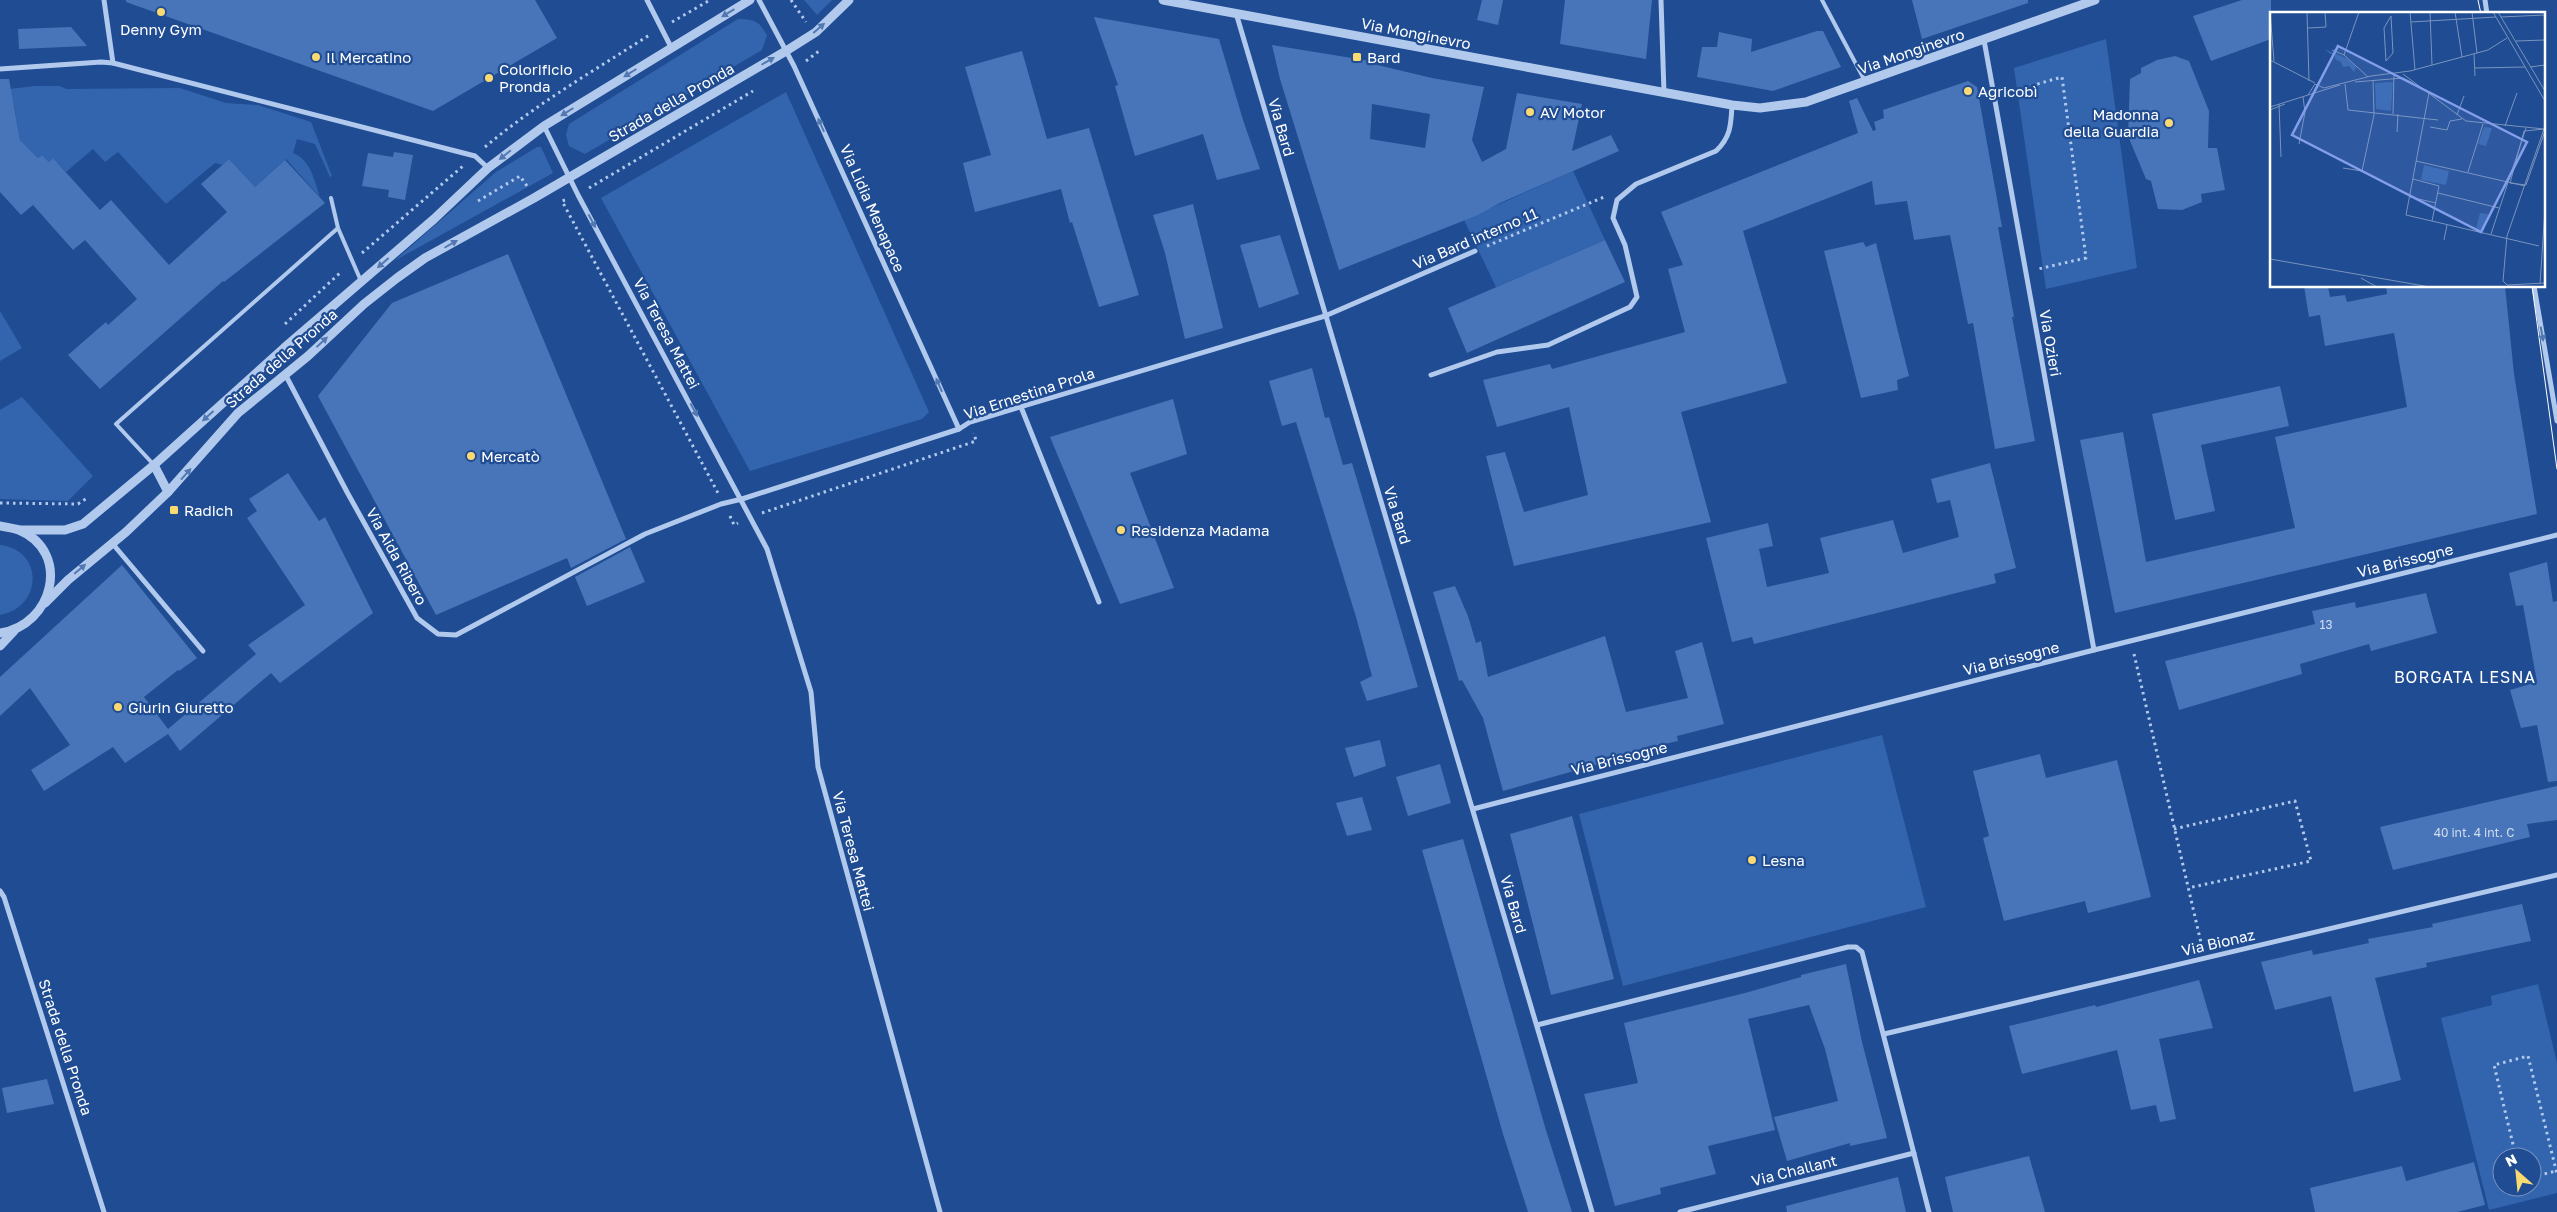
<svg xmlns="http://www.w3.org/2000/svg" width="2557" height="1212" viewBox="0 0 2557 1212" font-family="'Golos Text',sans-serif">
<rect width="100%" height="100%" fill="#1f4c92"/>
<!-- green -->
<g fill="#3365af" fill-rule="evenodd">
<path d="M804,0H832L817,15Z"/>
<path d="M738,19C754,19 759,21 767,35L762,50L585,154L569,146L566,135L569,124Z"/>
<path d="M2106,39L2137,268L2046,289L2014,68Z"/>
<path d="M35,86H60L66,89L180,88L226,103L258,105L311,122L332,176L330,177L315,144L297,139L293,153C311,160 314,180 320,197L286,159L255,187L229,159L223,165L215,163L166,204L118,152L105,162L93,149L66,172L53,158L49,162L42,155L38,158L20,140L14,105L0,108V90Z"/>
<path d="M786,92L929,412L922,419L750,471L601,198Z"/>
<path d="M537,147H541L553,173L394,261L496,172Z"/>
<path d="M1573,171L1605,240L1496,287L1464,220Z"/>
<path d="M0,311L22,348L0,361Z"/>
<path d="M22,397L93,476L68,501L0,499V410Z"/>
<path d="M0,545C44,550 43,607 0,615Z"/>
<path d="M1882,735L1926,907L1623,986L1579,814Z"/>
<path d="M2538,984L2557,1063V1193L2489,1210L2441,1018L2492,1005L2491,996ZM2502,1157H2532V1187H2502Z"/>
</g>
<!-- building -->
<g fill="#4875b9" fill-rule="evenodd">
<path d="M126,0H535L557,38L433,111L126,2Z"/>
<path d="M1482,0H1503L1498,25L1477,20Z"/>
<path d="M1565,0H1652L1646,59L1560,44Z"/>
<path d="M1912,0H2028V3L1922,39Z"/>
<path d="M2242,0H2271V39L2211,61L2193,16Z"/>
<path d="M1094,17L1219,39L1243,120L1260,169L1217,180L1203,134L1135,156L1115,86L1118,85Z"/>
<path d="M71,27L87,46L19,49L18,29Z"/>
<path d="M1817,31H1823L1841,67L1773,91L1697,77L1702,47H1717L1719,32L1752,39L1751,52Z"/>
<path d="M1272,45L1370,61L1369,63L1432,78L1484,87L1472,140L1482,162L1506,149L1517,93L1582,104L1572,151L1611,135L1619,151L1500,203L1478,215L1339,270L1280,79ZM1372,104L1430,114L1425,148L1370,139Z"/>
<path d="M1022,51L1047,139L1089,128L1139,295L1099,307L1072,222L1070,223L1061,189L975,212L963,163L991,155L965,67Z"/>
<path d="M2175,56L2189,61L2209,111L2208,148H2217L2225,190L2201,194L2202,202L2182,210L2158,209L2151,181L2146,179L2128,136L2130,79L2141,73V68L2157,60Z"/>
<path d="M0,79H9L20,140L38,158L42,155L49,162L53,158L100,210L111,200L169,265L227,212L201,184L229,159L255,187L285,160L325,203L224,282L223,281L100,389L68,355L106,322L108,325L137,299L85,240L73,250L33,205L21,215L0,192Z"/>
<path d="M1968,81L1977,87L2002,227H1998L2014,317H2012L2035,441L1995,449L1973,323L1968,324L1950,235L1914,240L1907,201L1875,205L1872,181L1743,231L1787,383L1681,412L1711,522L1514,566L1486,456L1505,452L1524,512L1588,495L1569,407L1497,427L1483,380L1550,364L1552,369L1685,332L1668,269L1683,265L1661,212L1858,133L1849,101L1857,98L1873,131L1876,130L1874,122L1884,118L1883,110Z"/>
<path d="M394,152L413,155L405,200L388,197L389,190L362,186L368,153L393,157Z"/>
<path d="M1193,204L1223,328L1185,339L1165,253L1153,215Z"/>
<path d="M1280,235L1299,294L1259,308L1240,245Z"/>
<path d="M1605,240L1625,282L1467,353L1448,308Z"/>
<path d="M1863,242L1866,247L1876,243L1909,376L1897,380L1898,390L1861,398L1824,251Z"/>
<path d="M508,254L626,539L571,568L567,558L436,615L318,396L392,303Z"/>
<path d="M2304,286H2328L2330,297L2345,295L2347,302L2387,294L2386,286H2505L2514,374L2537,514L2115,613L2080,440L2123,432L2146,562L2295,528L2275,437L2407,407L2394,333L2325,346L2320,315L2309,317Z"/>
<path d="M1312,368L1325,418L1329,417L1343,465L1352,463L1418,687L1367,701L1360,682L1372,676L1356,617L1296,422L1282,426L1269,381Z"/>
<path d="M2280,386L2289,426L2201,445L2215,511L2175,520L2152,414Z"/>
<path d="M1173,399L1187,454L1130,473L1174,588L1120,604L1050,437Z"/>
<path d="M1990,463L2016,568L1994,574L1996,583L1754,644L1752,637L1732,642L1706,538L1768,523L1773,546L1759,549L1767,587L1829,573L1820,538L1893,520L1903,553L1959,537L1950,500L1937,503L1931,479Z"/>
<path d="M288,473L319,521L325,517L373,613L280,683L271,673L180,751L168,734L125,763L113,747L44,791L31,770L70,745L30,688L0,716V677L122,565L197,658L179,671L178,670L144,697L168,729L256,654L248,645L305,605L247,518L257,511L249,499Z"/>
<path d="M630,547L645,582L587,606L575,577Z"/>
<path d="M2547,562L2553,602L2557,601V781L2548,782L2537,725L2521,728L2510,690L2537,682L2523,605L2516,606L2509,573Z"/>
<path d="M1455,586L1468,616L1476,643L1481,641L1488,677L1605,636L1626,712L1688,698L1675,651L1702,642L1724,724L1677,736L1678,741L1637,750L1638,753L1503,791L1483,718L1462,680L1459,681L1433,592Z"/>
<path d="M2426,593L2437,633L2371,651L2369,644L2300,664L2302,674L2179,710L2165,661L2315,624L2312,611L2355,602L2356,608Z"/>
<path d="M1380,740L1386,766L1354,777L1345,748Z"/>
<path d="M2040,754L2046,778L2117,760L2151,897L2088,913L2085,901L2004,921L1983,838L1989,836L1973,771Z"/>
<path d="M1440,764L1451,803L1408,816L1396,777Z"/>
<path d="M2557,786V820L2527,824L2530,837L2393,870L2380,827Z"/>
<path d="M1362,797L1372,830L1347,836L1336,803Z"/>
<path d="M1572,816L1614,979L1551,995L1510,834Z"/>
<path d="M1463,839L1545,1127L1572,1212H1528L1503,1134L1422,850Z"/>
<path d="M2522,904L2531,941L2426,963L2427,967L2375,978L2401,1080L2354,1092L2331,996L2275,1010L2261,962L2312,950L2313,955L2369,943L2368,939L2433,927L2432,924Z"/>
<path d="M1846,964L1862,1042L1887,1138L1850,1146V1143L1787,1161L1774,1117L1838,1101L1825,1049L1809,1005L1748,1019L1775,1130L1708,1146L1716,1174L1660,1188L1661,1194L1615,1206L1584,1094L1638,1083L1624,1023L1745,993L1801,977V975Z"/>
<path d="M2199,980L2213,1028L2159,1039L2176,1119L2160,1122L2156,1105L2131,1110L2117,1050L2022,1074L2009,1026L2095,1005L2096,1007Z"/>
<path d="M47,1079L54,1104L7,1113L2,1088Z"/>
<path d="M2029,1156L2045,1212H1953L1945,1177Z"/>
<path d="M2474,1162L2485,1205L2457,1212H2315L2310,1188L2402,1166L2406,1181Z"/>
<path d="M1898,1177L1906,1212H1787L1786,1206Z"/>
</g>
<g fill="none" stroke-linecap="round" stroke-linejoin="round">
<!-- path -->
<g stroke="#b1c9ed" stroke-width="3" stroke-dasharray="2.5 4" stroke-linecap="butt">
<path d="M791,0L806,22"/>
<path d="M672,22L710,0"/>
<path d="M806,61L819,51"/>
<path d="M2006,93L2062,77L2086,258L2038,269"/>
<path d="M485,147C536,104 595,70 651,34"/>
<path d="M589,188L753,91"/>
<path d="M565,200L562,201L718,493"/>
<path d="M478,201L520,176L527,186"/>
<path d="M1487,246L1604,197"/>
<path d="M362,253L463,166"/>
<path d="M285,324L342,271"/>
<path d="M0,503L78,504L87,498"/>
<path d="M762,513L976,441L974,433"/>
<path d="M730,516L734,525L738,523"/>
<path d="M2134,654L2202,947"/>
<path d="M2174,829L2295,801L2311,861L2188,888"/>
<path d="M2516,1157L2494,1065L2528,1056L2557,1174"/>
<path d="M2532,1177L2556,1171"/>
</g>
<!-- service -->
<g stroke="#b1c9ed" stroke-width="4">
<path d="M1822,0L1865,81"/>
<path d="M338,228L361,281"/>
<path d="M154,465L116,424L338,228L331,198"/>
</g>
<!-- minor -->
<g stroke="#b1c9ed" stroke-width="5">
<path d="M104,0L113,63"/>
<path d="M647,0L671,47"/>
<path d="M759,0L794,66L959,429"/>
<path d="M1661,0L1664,93"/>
<path d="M2485,0L2487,14"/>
<path d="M1236,13L1592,1212"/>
<path d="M1984,40L2094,650"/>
<path d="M0,69L101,62L113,63L475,156L488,168"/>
<path d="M544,126L578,195L767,549L811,692L818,767L940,1212"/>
<path d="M2534,286L2557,421"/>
<path d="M285,374L347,492L417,618L438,634L456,635L645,534L721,504L742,499L959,429L970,422L1325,316L1475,251"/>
<path d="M1431,375L1497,352L1548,345L1630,307L1637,297L1625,245L1613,218L1617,200L1636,184L1716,151C1731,137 1731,124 1732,105"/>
<path d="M1021,407L1099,602"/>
<path d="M112,543L203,651"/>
<path d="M1473,809L2094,650L2557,535"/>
<path d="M0,891L4,897L104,1212"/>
<path d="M1537,1025L1848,947H1856L1862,952L1929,1212"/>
<path d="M1884,1034L2557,875"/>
<path d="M1680,1212L1914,1153"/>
</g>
<!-- tertiary -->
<g stroke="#b1c9ed" stroke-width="9">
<path d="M1163,0L1732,105L1760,108L1806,102L2095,0"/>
<path d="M154,465L168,492"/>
<path d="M0,526C6,527 13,528 19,530C72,552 53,626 0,633"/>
<path d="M19,530H65L83,524L154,465L284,348L434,219L488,168L544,126L750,0"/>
<path d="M45,603L68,580L126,532L168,492L238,413L308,356L364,304L397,278L425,258L534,198L786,51L816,32L849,0"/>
<path d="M0,646L14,631"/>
</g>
<!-- tram -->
<g stroke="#fff" stroke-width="1">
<path d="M2478,0L2481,14"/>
<path d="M2532,286L2557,469"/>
</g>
</g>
<!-- one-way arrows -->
<defs><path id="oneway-solid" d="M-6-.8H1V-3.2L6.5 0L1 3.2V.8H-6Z" transform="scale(1.25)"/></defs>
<g fill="#5278b2">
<use href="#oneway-solid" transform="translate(728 13) rotate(149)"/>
<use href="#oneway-solid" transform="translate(819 28) rotate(-41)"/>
<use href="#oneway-solid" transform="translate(768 61) rotate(-30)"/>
<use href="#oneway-solid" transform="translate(630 73) rotate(148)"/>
<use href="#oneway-solid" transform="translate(567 112) rotate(148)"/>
<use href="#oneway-solid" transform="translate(821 125) rotate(-114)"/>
<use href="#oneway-solid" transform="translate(505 155) rotate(141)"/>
<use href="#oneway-solid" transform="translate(592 221) rotate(62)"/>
<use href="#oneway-solid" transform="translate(451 244) rotate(-30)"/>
<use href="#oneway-solid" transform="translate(383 263) rotate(139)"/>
<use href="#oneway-solid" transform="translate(2542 334) rotate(80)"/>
<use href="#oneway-solid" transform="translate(322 342) rotate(-43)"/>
<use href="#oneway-solid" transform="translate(939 385) rotate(-114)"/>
<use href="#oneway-solid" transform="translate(694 410) rotate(62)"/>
<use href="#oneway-solid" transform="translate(208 416) rotate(138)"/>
<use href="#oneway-solid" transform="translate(186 474) rotate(-48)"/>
<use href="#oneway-solid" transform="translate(80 569) rotate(-40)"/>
</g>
<!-- markers -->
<g fill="#fbda71" stroke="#1f4c92" stroke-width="2">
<circle cx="161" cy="12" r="5"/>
<circle cx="316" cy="57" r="5"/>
<rect x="1352" y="52" width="10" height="10" rx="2.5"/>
<circle cx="489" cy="78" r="5"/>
<circle cx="1968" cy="91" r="5"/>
<circle cx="1530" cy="112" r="5"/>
<circle cx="2169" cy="123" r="5"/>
<circle cx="471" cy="456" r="5"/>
<rect x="169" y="505" width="10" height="10" rx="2.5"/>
<circle cx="1121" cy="530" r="5"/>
<circle cx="118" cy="707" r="5"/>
<circle cx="1752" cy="860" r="5"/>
</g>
<g text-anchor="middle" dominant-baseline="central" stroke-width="4.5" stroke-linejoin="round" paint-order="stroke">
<!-- number labels -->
<g font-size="12" fill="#d1dcee">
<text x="2326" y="624">13</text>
<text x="2474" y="832">40 int. 4 int. C</text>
</g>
<!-- poi labels -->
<g font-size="15" fill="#fff" stroke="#1f4c92" text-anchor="start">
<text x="161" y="29" text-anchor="middle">Denny Gym</text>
<text x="326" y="57">Il Mercatino</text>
<text x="1367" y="57">Bard</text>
<text x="499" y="69">Colorificio<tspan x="499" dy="17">Pronda</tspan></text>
<text x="1978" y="91">Agricobì</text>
<text x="1540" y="112">AV Motor</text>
<text x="2159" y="114" text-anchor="end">Madonna<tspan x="2159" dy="17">della Guardia</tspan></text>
<text x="481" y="456">Mercatò</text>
<text x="184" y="510">Radich</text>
<text x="1131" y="530">Residenza Madama</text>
<text x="128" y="707">Giurin Giuretto</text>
<text x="1762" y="860">Lesna</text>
</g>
<!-- street labels -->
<g font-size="15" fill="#fff" stroke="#1f4c92">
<text transform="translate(1416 33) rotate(11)">Via Monginevro</text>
<text transform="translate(1911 51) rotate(-19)">Via Monginevro</text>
<text transform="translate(671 102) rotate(-30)">Strada della Pronda</text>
<text transform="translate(1282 127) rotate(74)">Via Bard</text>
<text transform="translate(873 208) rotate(66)">Via Lidia Menapace</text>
<text transform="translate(1475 238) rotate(-23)">Via Bard interno 11</text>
<text transform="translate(667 333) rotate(62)">Via Teresa Mattei</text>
<text transform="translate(2051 343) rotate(80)">Via Ozieri</text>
<text transform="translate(281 358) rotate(-41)">Strada della Pronda</text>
<text transform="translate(1029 393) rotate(-18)">Via Ernestina Prola</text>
<text transform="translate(1398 515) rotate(73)">Via Bard</text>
<text transform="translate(397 556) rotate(61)">Via Aida Ribero</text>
<text transform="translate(2405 560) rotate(-14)">Via Brissogne</text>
<text transform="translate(2011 658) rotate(-14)">Via Brissogne</text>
<text transform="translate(1619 758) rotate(-14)">Via Brissogne</text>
<text transform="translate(854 851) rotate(75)">Via Teresa Mattei</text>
<text transform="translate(1514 904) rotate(74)">Via Bard</text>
<text transform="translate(2218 942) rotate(-13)">Via Bionaz</text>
<text transform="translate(66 1047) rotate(72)">Strada della Pronda</text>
<text transform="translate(1794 1170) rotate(-14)">Via Challant</text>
</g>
<!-- neighbourhood labels -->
<g font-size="16" letter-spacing="1" fill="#fff" stroke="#1f4c92">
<text x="2465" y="677">BORGATA LESNA</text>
</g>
</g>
<!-- overview -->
<g transform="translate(2270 12)">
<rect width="275" height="275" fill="#1f4c92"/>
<path d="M55,37L78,47L86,55V59L85,56L84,60L79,54L73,55L71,50L65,47V42H60ZM123,70L121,99L106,97L105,71ZM214,115L222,116L216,134L208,132ZM154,153L179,159L176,173L151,168ZM210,201L218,202L214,219L206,217Z" fill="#3365af"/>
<path fill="none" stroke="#7994be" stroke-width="1" d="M0,0L4,49M37,0L39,69M140,0L145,58M160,0L162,53M185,0L192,45M202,0L207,41M223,0L275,89M228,0L275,79M121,4L123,41L116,49L114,16ZM231,5L275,3M141,10L226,5M38,16L56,15L55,0M246,29L275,28M62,38L74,43L98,65M204,42L205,64M74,43L89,0M0,48L45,71M260,55L275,53M205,56L255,55M133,62L196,109L274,117M85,70L133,66L143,71M75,72L78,98L168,108M159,81L136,203L269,234M38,83L45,72L54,76L101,64L140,59L218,38L237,26M9,92L11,145M0,95L70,73M0,98L15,92M123,102L124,62M187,103L194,84M235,114L247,81M160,115L177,118L180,109L192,107M274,117L237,224L233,269L237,273L275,271M275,117L254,119L240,171L256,173L275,119M127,120L128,102M29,132L35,100L33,85M146,149L255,174M73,156L92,159L104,103L103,68M198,160L213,112M143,167L169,174L162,209M168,181L229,196M140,185L166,191M221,222L256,116M174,228L177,213M0,247L160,275M91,266L107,275M270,272L275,197"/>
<path fill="#839eea" fill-opacity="0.15" stroke="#839eea" stroke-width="2.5" d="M68,34L257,130L211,220L22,123Z"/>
<rect width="275" height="275" fill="none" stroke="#fff" stroke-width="2.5"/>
</g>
<!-- north arrow -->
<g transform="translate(2517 1172) rotate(333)"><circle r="24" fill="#1f4c92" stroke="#7994be"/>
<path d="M0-4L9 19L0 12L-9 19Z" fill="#fbda71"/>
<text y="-8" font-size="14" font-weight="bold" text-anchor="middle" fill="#ffffff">N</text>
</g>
</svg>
